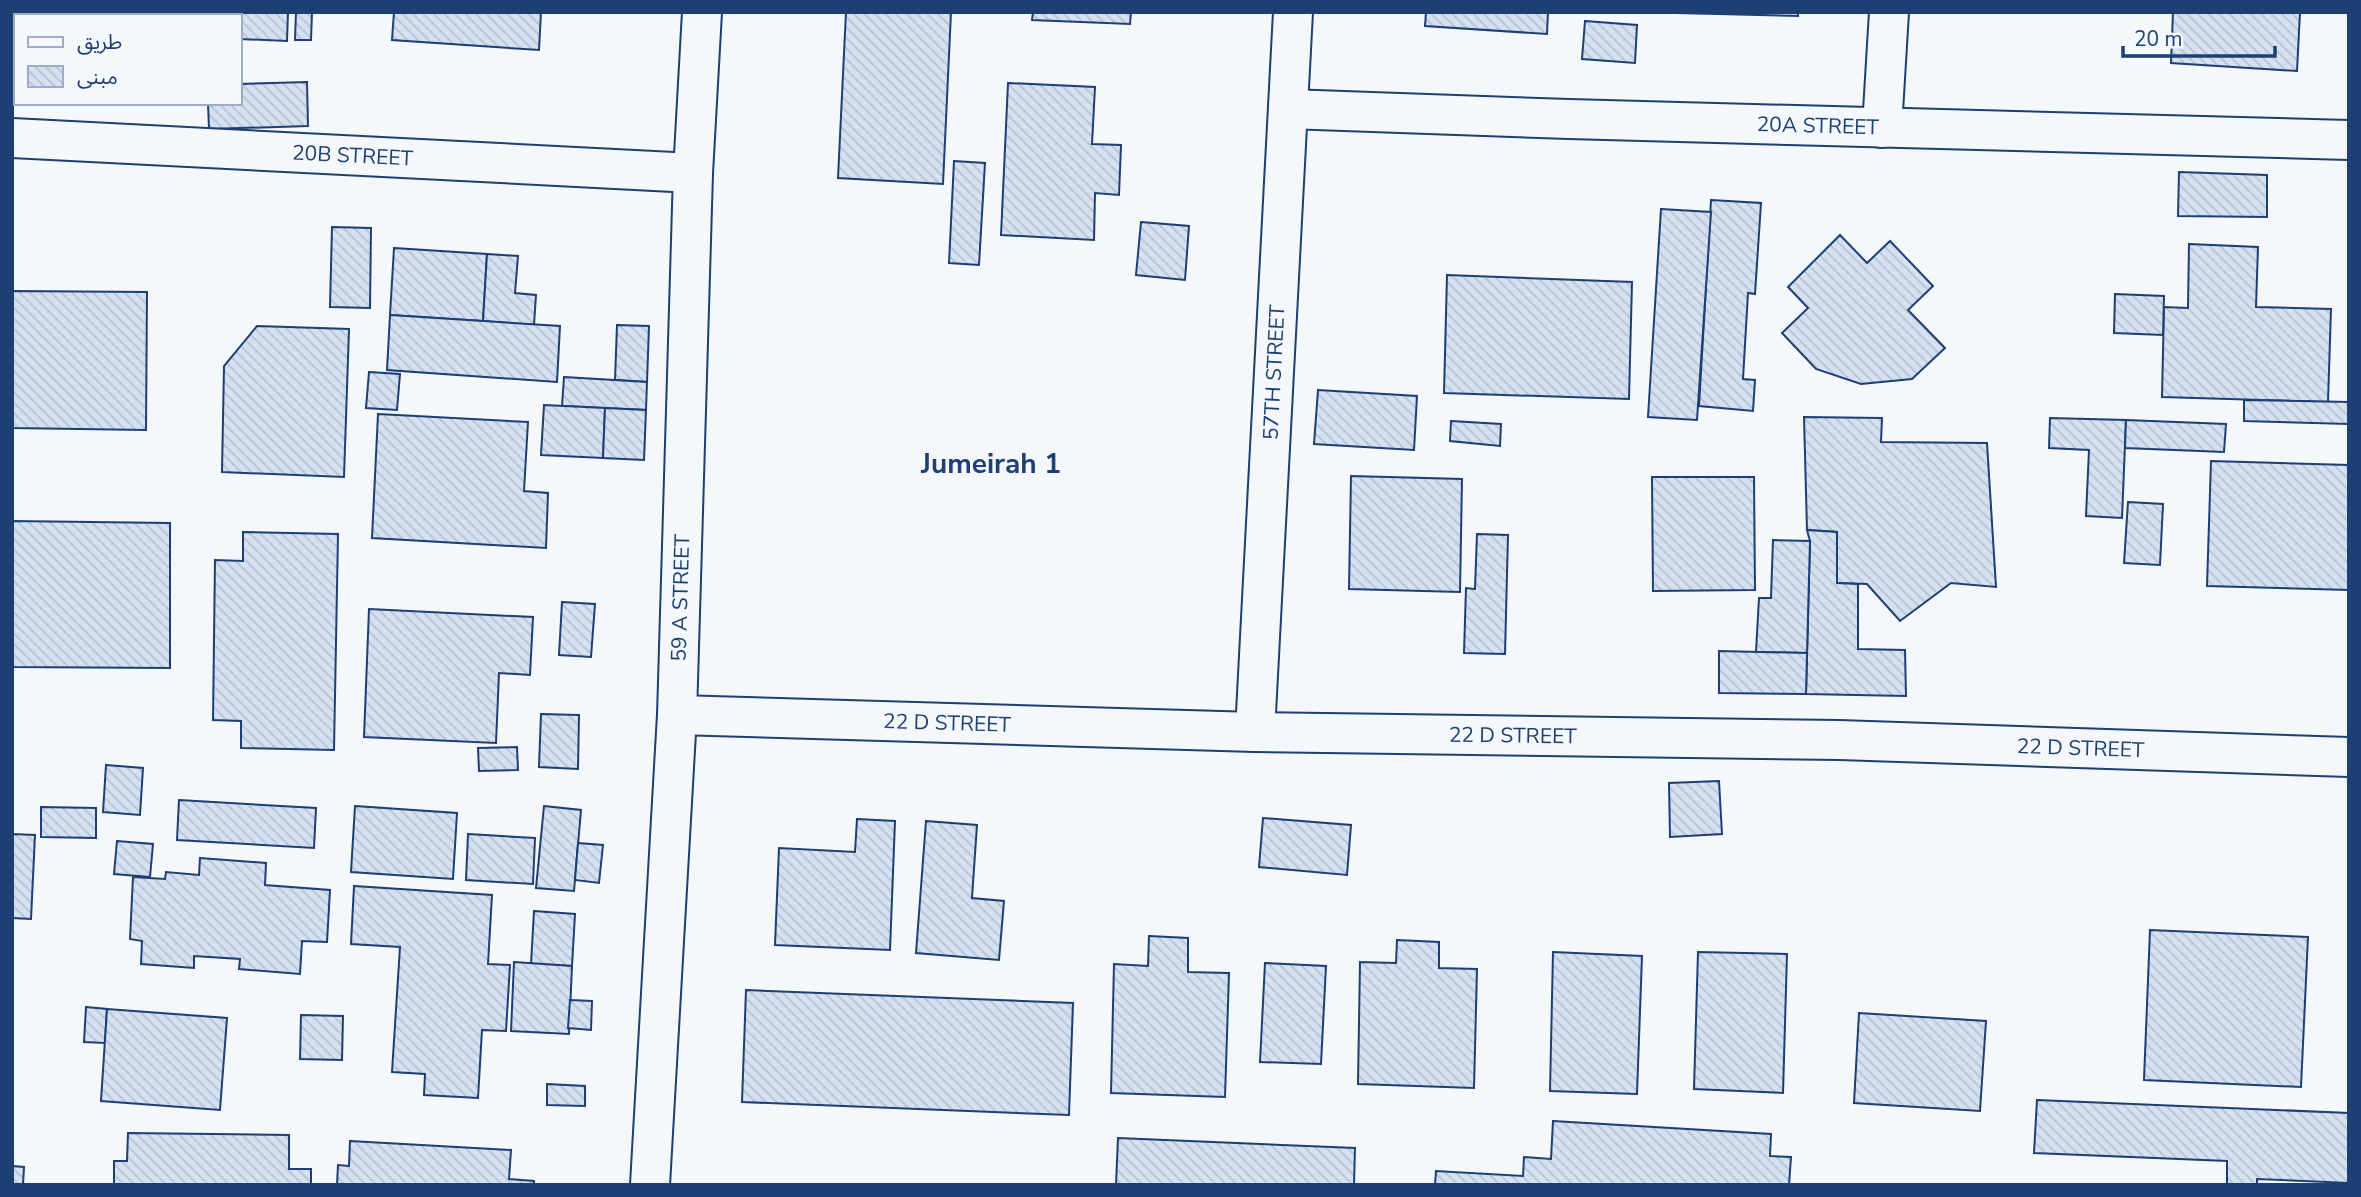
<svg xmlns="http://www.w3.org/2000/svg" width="2361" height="1197" viewBox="0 0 2361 1197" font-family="'Nunito Sans','Noto Sans Arabic',sans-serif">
<defs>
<pattern id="building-back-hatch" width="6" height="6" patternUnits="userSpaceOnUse" patternTransform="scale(1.75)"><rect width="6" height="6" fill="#d5e0f0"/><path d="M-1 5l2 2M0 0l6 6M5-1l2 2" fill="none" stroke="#b6c1d1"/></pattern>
</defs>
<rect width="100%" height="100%" fill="#f4f7fb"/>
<!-- building -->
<g fill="url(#building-back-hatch)" stroke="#1d3f73" stroke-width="2">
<path d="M113,12H288L287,41L240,39V16H113Z"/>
<path d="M296,12H312L311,40H295Z"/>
<path d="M394,12H541L539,50L392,40Z"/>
<path d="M846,12H951L943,184L838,178Z"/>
<path d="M1033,12H1131L1130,24L1032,20Z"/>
<path d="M1426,12H1548L1547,34L1425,26Z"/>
<path d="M1634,12H1798V16Z"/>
<path d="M2173,12H2300L2297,71L2171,63Z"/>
<path d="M1585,21L1637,25L1635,63L1582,59Z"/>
<path d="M307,82L308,126L209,129L208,103H240V84Z"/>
<path d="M1008,83L1095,87L1092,144L1121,145L1119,195L1095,193L1094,240L1001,235Z"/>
<path d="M954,161L985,163L979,265L949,263Z"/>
<path d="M2179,172L2267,175V217L2178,216Z"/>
<path d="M1711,200L1761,203L1755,294L1748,293L1743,379L1755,380L1753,411L1699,406Z"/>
<path d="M1661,209L1711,212L1697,420L1648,417Z"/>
<path d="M1141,222L1189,226L1185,280L1136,275Z"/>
<path d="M332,227L371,228L370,308L330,307Z"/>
<path d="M1840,235L1867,263L1890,241L1933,286L1908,310L1945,348L1912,379L1861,384L1816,369L1782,333L1808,308L1788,287Z"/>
<path d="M2189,244L2258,247L2256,307L2331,309L2328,402L2162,397L2164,307L2188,308Z"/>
<path d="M394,248L487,254L483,321L390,315Z"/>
<path d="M487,254L518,256L515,293L536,295L534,325L483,321Z"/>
<path d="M1447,275L1632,282L1629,399L1444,393Z"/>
<path d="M12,291L147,292L146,430L12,428Z"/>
<path d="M2115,294L2164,296L2163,335L2114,333Z"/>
<path d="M390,315L560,326L557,382L387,370Z"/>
<path d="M617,325L649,326L647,382L615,380Z"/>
<path d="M257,326L349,329L344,477L222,472L224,366Z"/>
<path d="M369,372L400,374L397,410L366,408Z"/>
<path d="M564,377L647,382L646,410L562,406Z"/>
<path d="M1318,390L1417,396L1414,450L1314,444Z"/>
<path d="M2244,400L2349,402V424L2244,421Z"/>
<path d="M544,405L605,408L603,458L541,455Z"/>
<path d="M605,408L646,410L644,460L603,458Z"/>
<path d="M378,414L528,422L524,491L548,493L546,548L372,538Z"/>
<path d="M1804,417L1882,418L1881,442L1987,443L1996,587L1951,583L1900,621L1867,584L1837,583V532L1807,530Z"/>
<path d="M2050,418L2126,420L2122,518L2086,516L2089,450L2049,448Z"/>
<path d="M2126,420L2226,424L2224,452L2125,448Z"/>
<path d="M1451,421L1501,424L1500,446L1450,441Z"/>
<path d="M2211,461L2349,465V590L2207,586Z"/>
<path d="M1351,476L1462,479L1460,592L1349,589Z"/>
<path d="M1652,477H1754L1755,590L1653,591Z"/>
<path d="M2128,502L2163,504L2160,565L2124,563Z"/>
<path d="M12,521L170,523V668L12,667Z"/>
<path d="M1807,530L1837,532V583L1858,584V649L1905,650L1906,696L1806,694L1810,541Z"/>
<path d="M243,532L338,534L334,750L241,748V721L213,720L215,560L243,561Z"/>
<path d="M1477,534L1508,535L1505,654L1464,653L1466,588L1475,589Z"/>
<path d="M1773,540L1810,541L1807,653L1756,652L1759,598H1771Z"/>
<path d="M562,602L595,604L591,657L559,655Z"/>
<path d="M369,609L533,617L530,675L499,673L496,743L364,737Z"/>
<path d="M1719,651L1807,653L1806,694L1719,693Z"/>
<path d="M541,714L579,715L578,769L539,767Z"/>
<path d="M517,747L518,770L479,771L478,748Z"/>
<path d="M106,765L143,768L140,815L103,812Z"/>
<path d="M1719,781L1722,834L1670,837L1669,783Z"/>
<path d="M179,800L316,808L314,848L177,840Z"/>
<path d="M355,806L457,813L453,879L351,872Z"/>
<path d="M544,806L581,810L574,891L536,888Z"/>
<path d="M41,807L96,808V838L41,837Z"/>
<path d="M1263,818L1351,825L1347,875L1259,867Z"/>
<path d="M857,819L895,821L890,950L775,945L779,848L855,852Z"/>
<path d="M926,821L977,825L972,898L1004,901L999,960L916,953Z"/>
<path d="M12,834L35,835L31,919L12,918Z"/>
<path d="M468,834L535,838L533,884L466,880Z"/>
<path d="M117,841L153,844L150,877L114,874Z"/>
<path d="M578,843L603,845L599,883L575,880Z"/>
<path d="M200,858L266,863L265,885L330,890L327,942L302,941L300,974L239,969L240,959L194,956V968L141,964L142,941L130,939L133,877L165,879L166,872L199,875Z"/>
<path d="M354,886L492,895L488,964L510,965L506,1031L482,1030L478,1098L424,1095L425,1074L392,1072L400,947L351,944Z"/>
<path d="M534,911L575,914L572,966L531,964Z"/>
<path d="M2150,930L2308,937L2301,1087L2144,1080Z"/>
<path d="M1149,936L1188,938V972L1229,973L1225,1097L1111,1093L1114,964L1148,966Z"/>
<path d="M1397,940L1439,942V968L1477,969L1474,1088L1358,1084L1360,962L1396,963Z"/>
<path d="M1553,952L1642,956L1637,1094L1550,1091Z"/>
<path d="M1698,952L1787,954L1783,1093L1694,1089Z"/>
<path d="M514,962L572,966L569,1034L511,1031Z"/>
<path d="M1265,963L1326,966L1321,1064L1260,1062Z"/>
<path d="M746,990L1073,1003L1069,1115L742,1102Z"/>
<path d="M570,1000L592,1001L591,1030L568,1028Z"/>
<path d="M86,1007L107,1009L105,1043L84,1042Z"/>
<path d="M107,1009L227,1018L220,1110L101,1101Z"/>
<path d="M1859,1013L1986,1021L1980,1111L1854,1103Z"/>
<path d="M301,1015L343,1016L342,1060L300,1059Z"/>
<path d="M547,1084L585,1086V1106L547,1105Z"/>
<path d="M2037,1100L2349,1113V1183L2257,1179V1185H2227V1161L2034,1153Z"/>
<path d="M1553,1121L1771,1134L1770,1156L1791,1157L1789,1185H1435L1436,1171L1523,1176L1524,1157L1551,1159Z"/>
<path d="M128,1133L289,1135V1169H311V1185H114V1161H127Z"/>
<path d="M1118,1138L1355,1148L1354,1185H1116Z"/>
<path d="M350,1141L511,1150L509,1179L534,1181V1185H337L338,1165L349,1166Z"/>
<path d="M12,1166L24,1167L23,1185H12Z"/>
</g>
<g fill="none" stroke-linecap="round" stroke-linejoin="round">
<defs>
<g id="minor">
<path id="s1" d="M1288,109L1569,119L2349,140"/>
<path d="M1882,128L1889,12"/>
<path id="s2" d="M12,138L693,173"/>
<path id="s3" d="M677,715L1255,732L1839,740L2349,757"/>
<path id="s4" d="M1255,732L1293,12"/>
<path id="s5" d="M650,1185L677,715L693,173L702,12"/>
</g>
</defs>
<!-- minor casing -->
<use href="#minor" stroke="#1d3f73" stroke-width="42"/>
<!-- minor -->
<use href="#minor" stroke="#f4f7fb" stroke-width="38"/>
</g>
<g text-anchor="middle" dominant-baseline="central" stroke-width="5" stroke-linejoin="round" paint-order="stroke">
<!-- street labels -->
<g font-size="21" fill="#1d3f73" stroke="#f4f7fb">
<text stroke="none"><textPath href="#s1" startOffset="530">20A STREET</textPath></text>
<text stroke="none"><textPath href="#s2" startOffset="341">20B STREET</textPath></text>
<text stroke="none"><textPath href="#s4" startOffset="360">57TH STREET</textPath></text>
<text stroke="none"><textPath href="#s5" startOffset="588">59 A STREET</textPath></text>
<text stroke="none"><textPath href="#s3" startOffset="270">22 D STREET</textPath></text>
<text stroke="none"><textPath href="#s3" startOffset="836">22 D STREET</textPath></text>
<text stroke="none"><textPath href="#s3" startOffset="1404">22 D STREET</textPath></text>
</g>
<!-- district labels -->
<g font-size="28" font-weight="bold" fill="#1d3f73" stroke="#f4f7fb">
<text x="991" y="464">Jumeirah 1</text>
</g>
</g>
<!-- border -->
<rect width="2361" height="1197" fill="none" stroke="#1d3f73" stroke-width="28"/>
<!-- legend -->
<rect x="14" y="14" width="228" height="91" fill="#f4f7fb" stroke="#9eadc5" stroke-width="2"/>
<rect x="28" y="37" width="35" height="10" fill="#f4f7fb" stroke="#9eadc5" stroke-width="2"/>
<text x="77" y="49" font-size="21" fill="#1d3f73">طريق</text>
<rect x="28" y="66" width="35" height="21" fill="url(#building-back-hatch)" stroke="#9eadc5" stroke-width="2"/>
<text x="77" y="84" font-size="21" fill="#1d3f73">مبنى</text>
<!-- scale -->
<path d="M2123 46v10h152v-10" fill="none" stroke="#1d3f73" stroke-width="3.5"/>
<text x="2134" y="46" font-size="21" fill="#1d3f73" stroke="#f4f7fb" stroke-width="5" paint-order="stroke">20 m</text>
</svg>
